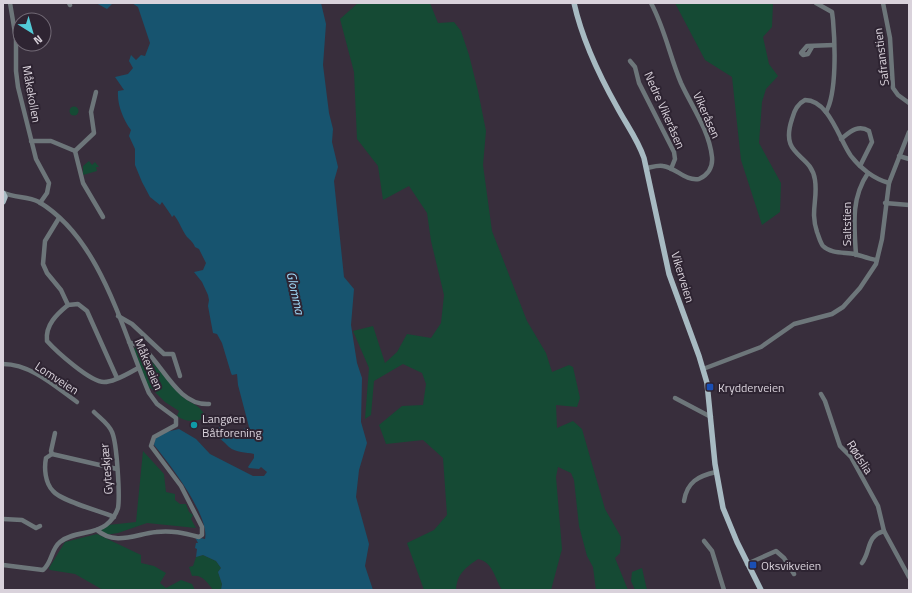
<svg xmlns="http://www.w3.org/2000/svg" width="912" height="593" viewBox="0 0 912 593" font-family="'Titillium Web',sans-serif">
<rect width="100%" height="100%" fill="#382e3c"/>
<!-- green -->
<g fill="#154a34">
<path d="M358,3H430L438,23L454,22L461,31L469,55L478,91L486,131L483,165L492,231L527,321L546,353L552,372L569,365L573,367L580,398L577,407L556,405L557,428L573,421L582,429L605,509L621,537L620,553L615,558L628,590H596L593,567L587,556L579,526L574,480L571,473L558,467L556,477L562,549L551,590H502C495,579 493,562 478,559C465,568 457,574 456,590H424L407,543L434,530L447,515L443,458L423,440L386,444L379,425L402,406L423,405L426,384L422,373L403,364L374,381L371,415L365,419L369,368L353,331L373,326L385,363L397,352L407,334L431,338L441,323L444,295L431,241L427,213L409,186L383,200L378,166L357,139L354,72L340,19Z"/>
<path d="M675,3H773L772,27L763,37L769,64L778,76L766,89L762,102L759,143L781,183L780,212L762,225L741,160L732,77L705,60Z"/>
<circle cx="74" cy="111" r="4.5"/>
<path d="M89,161L92,165L95,162L99,167H96L97,171L83,175V166Z"/>
<path d="M136,346C153,360 165,379 181,395C191,405 199,403 206,417C196,422 187,423 177,416L179,411L165,402L151,388L148,389L133,350Z"/>
<path d="M143,451L164,474L166,492L175,494V500L180,504H186L189,512L193,515L191,519L196,528L147,523L118,533L105,535L101,532L102,529L108,525L136,522Z"/>
<path d="M97,534L141,555V563L154,566L166,573L160,583L166,588L181,580L192,584L195,590H103L75,574L50,570L49,568L65,542Z"/>
<path d="M203,555L216,561L221,568L218,572L222,584L221,590H213C208,583 202,574 192,576L189,567L193,566L196,557Z"/>
<path d="M642,568L647,590H635L631,581L632,572Z"/>
</g>
<!-- water -->
<g fill="#17546f">
<path d="M96,3H113L107,9Z"/>
<path d="M132,3H321L326,24L323,65L329,113L333,129L332,142L338,167L334,181L344,277L354,289L351,325L357,363L362,378L361,422L367,443L359,470L356,497L369,544L365,566L373,590H221L222,584L218,572L221,568L216,561L203,555L196,557L197,549L195,548L196,543H198L195,537L205,539C210,516 169,463 154,445L155,439L166,432L179,429L196,439L210,454L253,476H264L267,472L261,467L259,469L249,468L248,467L254,458V454C246,452 236,453 229,447C224,442 221,439 215,435L219,427L229,434L249,427L238,385L237,374L232,375L231,373L222,343L217,334L213,333L208,306L209,300L208,295L202,282L194,272L203,270L206,263L199,249L195,247C193,242 191,241 187,237C183,232 179,221 174,215L172,217L171,215L162,202L160,205L150,197L142,182L135,165V149L129,136L131,130C123,119 117,104 118,91L124,90L115,77L128,74L133,68L129,61L131,55L136,60L141,55L145,56L150,43L138,7Z"/>
</g>
<g fill="none" stroke-linecap="round" stroke-linejoin="round">
<!-- minor -->
<g stroke="#6d767a" stroke-width="4.5">
<path d="M10,3L16,39V71L18,87L36,159L49,183L47,193L40,203"/>
<path d="M69,3L70,5"/>
<path d="M816,3L832,12L833,20C835,43 837,93 826,112"/>
<path d="M883,3L890,38L893,88L898,95L909,103"/>
<path d="M812,47L808,54L803,55L801,53L807,46L834,45"/>
<path d="M630,61L635,67L639,83L674,152L675,159L671,169"/>
<path d="M841,139C850,132 858,124 869,131L872,142L860,166"/>
<path d="M31,141H51L75,151"/>
<path d="M75,151L83,183L103,217"/>
<path d="M75,151L94,133L91,112L96,92"/>
<path d="M899,156L909,159"/>
<path d="M647,168C652,167 658,165 663,166C677,168 684,181 699,179C708,175 713,167 712,157C709,130 692,107 681,83C670,57 665,29 651,3"/>
<path d="M4,193C15,198 28,196 39,202C101,239 122,330 149,393L157,404L176,418V425L154,437L151,446L181,486L202,527V535L199,537C184,533 171,530 156,532C136,534 115,546 97,530"/>
<path d="M885,203L909,205"/>
<path d="M59,218L45,241L43,264L47,273L61,290L68,305"/>
<path d="M856,255C854,224 851,198 868,173"/>
<path d="M876,260C869,259 862,256 855,254C845,252 831,254 823,246C820,242 819,237 817,232C810,211 818,199 815,180C811,152 779,158 792,119C794,111 797,104 805,100C829,100 839,139 851,156C860,168 874,179 889,183"/>
<path d="M68,305C57,314 45,325 47,341C56,351 90,382 104,382C115,382 129,373 138,368"/>
<path d="M68,305L78,304L87,311L117,378"/>
<path d="M118,316L132,324L164,354H173L180,376"/>
<path d="M129,342C134,344 139,345 143,348C163,365 178,406 209,404"/>
<path d="M3,364C31,364 56,387 77,402"/>
<path d="M703,369L761,347L794,324L832,314L843,307L860,288L876,264L882,239L889,183L909,132"/>
<path d="M821,394L825,401L840,446L851,457L878,506L884,531"/>
<path d="M675,398L711,417"/>
<path d="M52,454L51,451L55,433"/>
<path d="M684,501C687,482 698,476 716,472"/>
<path d="M114,517C100,511 61,501 53,491C45,483 44,468 46,458L52,454L117,469"/>
<path d="M3,519L22,520L36,528L40,526"/>
<path d="M704,541L712,551L724,590"/>
<path d="M862,563C871,551 866,536 884,531L909,577"/>
<path d="M747,564L776,551L784,558L794,574"/>
<path d="M3,565L43,570C52,563 51,549 60,542C74,531 93,535 106,525C111,521 116,514 118,508C120,496 117,443 112,432C109,424 100,418 94,412"/>
</g>
<!-- major -->
<g stroke="#a7bac2" stroke-width="5.5">
<path d="M574,3C582,39 599,75 617,107C626,124 638,140 644,158L669,274L699,356L707,383L715,464L723,508L737,542L761,590"/>
<path d="M3,193L5,197L3,202"/>
</g>
</g>
<!-- markers -->
<g fill="#1a4fb4" stroke="#2e2432" stroke-width="1.5">
<rect x="706" y="383" width="8" height="8" rx="2"/>
<rect x="749" y="561" width="8" height="8" rx="2"/>
</g>
<circle fill="#0f9aa8" stroke="#2e2432" stroke-width="1.5" cx="194" cy="425" r="4"/>
<g text-anchor="middle" dominant-baseline="central" stroke-width="4" stroke-linejoin="round" paint-order="stroke">
<!-- street labels -->
<g font-size="12" fill="#d9d2db" stroke="#2e2432">
<text transform="translate(881 57) rotate(-97)">Safranstien</text>
<text transform="translate(32 94) rotate(80)">Måkekollen</text>
<text transform="translate(665 110) rotate(66)">Nedre Vikeråsen</text>
<text transform="translate(707 115) rotate(66)">Vikeråsen</text>
<text transform="translate(846 224) rotate(-90)">Saltstien</text>
<text transform="translate(683 277) rotate(73)">Vikerveien</text>
<text transform="translate(149 364) rotate(67)">Måkeveien</text>
<text transform="translate(57 378) rotate(33)">Lomveien</text>
<text transform="translate(860 457) rotate(57)">Rødslia</text>
<text transform="translate(106 469) rotate(-95)">Gyteskjær</text>
</g>
<!-- poi labels -->
<g font-size="12" fill="#d9d2db" stroke="#2e2432" text-anchor="start">
<text x="718" y="387">Krydderveien</text>
<text x="202" y="418">Langøen<tspan x="202" dy="14">Båtforening</tspan></text>
<text x="761" y="565">Oksvikveien</text>
</g>
<!-- water labels -->
<g font-size="13" font-style="italic" fill="#a4dffe" stroke="#2e2432">
<text transform="translate(296 293) rotate(78)">Glomma</text>
</g>
</g>
<!-- border -->
<rect width="912" height="593" fill="none" stroke="#d9d2db" stroke-width="8"/>
<!-- north arrow -->
<g transform="translate(32 32) rotate(143)"><circle r="19" fill="#2e2432" stroke="#726a76"/>
<path d="M0-3L7 15L0 10L-7 15Z" fill="#52cbd7"/>
<text y="-6" font-size="11" font-weight="bold" text-anchor="middle" fill="#d9d2db">N</text>
</g>
</svg>
